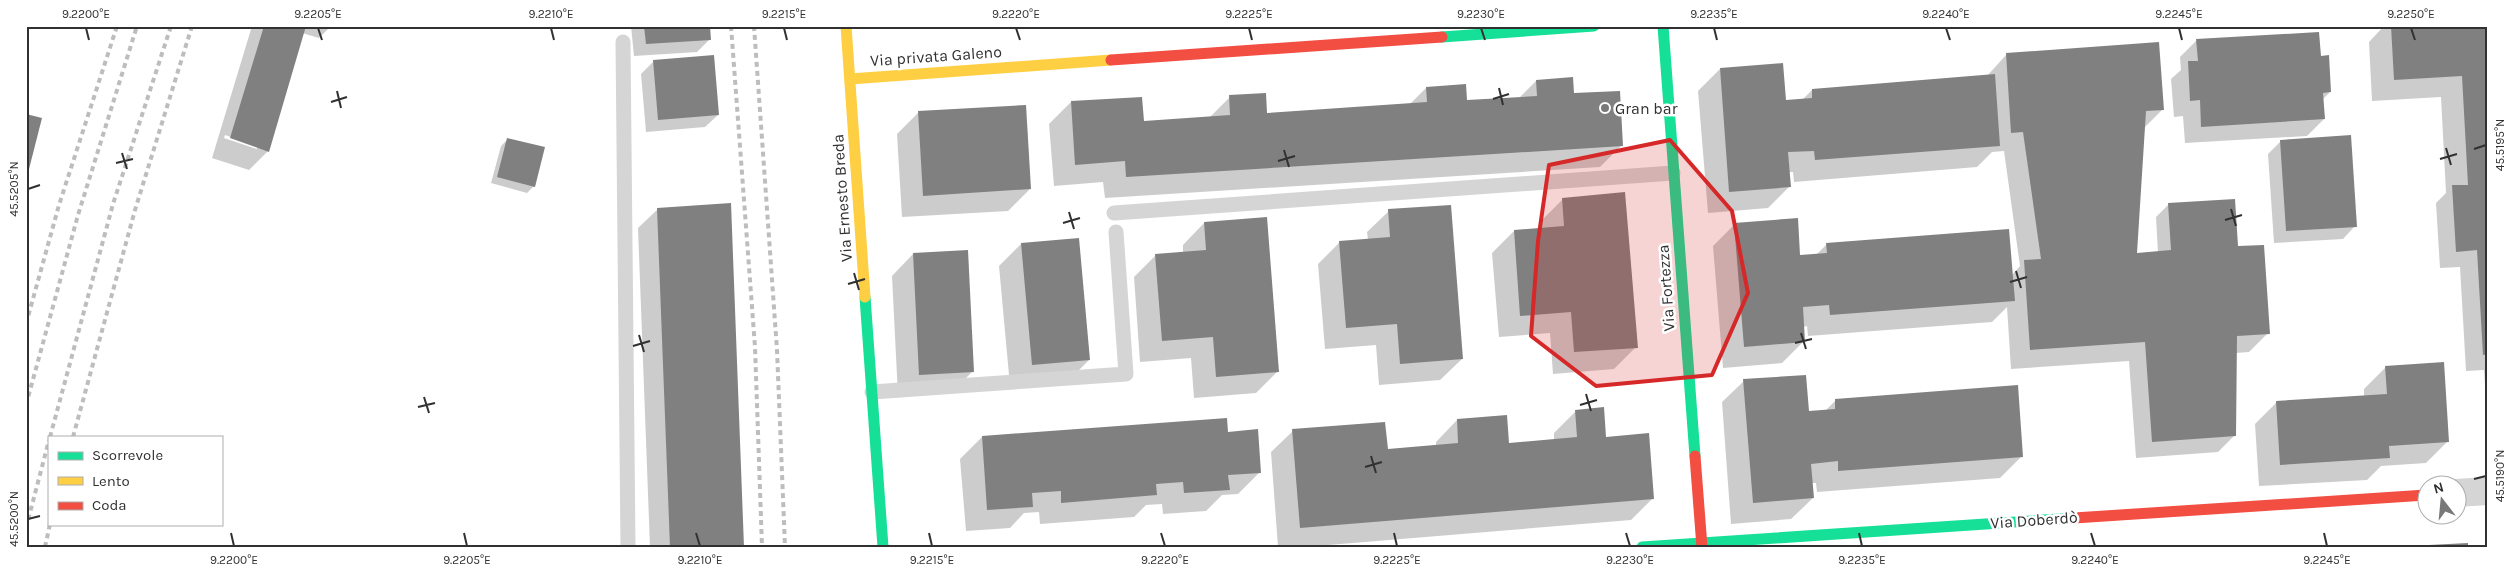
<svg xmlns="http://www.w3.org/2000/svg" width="2514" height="573" viewBox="0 0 2514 573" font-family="Karla,sans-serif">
<rect width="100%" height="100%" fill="#fff"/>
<!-- shadow -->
<g fill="#0003" fill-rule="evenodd">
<path d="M252,26H331L319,38L302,33L268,151L249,170L212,158ZM225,135L257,146V149L224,138Z"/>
<path d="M631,26H709L710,39L697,52L634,56Z"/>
<path d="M2384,26H2488V430L2484,370L2466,371L2460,267L2440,268L2436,203L2446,193L2441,97L2372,101L2369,42Z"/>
<path d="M2197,40L2320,57L2330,92L2323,99L2324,119L2307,136L2185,143L2183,116L2174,117L2171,79L2181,70L2180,57Z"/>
<path d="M2006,55L2163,109L2143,129L2135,254L2158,253L2156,217L2168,205L2237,246L2268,333L2249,352L2236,353L2235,435L2218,452L2136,458L2129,361L2011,369L2007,307L1992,322L1808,336L1807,326L1803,327L1804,341L1782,363L1723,368L1713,246L1735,224L1799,256L1816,255L1827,244L2012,275L2020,266L2004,151L1992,152L1977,167L1794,182L1793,172H1788L1789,187L1768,208L1708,213L1698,91L1720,69L1784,101L1802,100L1812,90L1987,76Z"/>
<path d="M713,57L718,115L705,127L646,132L641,74L653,62Z"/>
<path d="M1536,81L1573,94L1622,145L1600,167L1105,198L1103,182L1054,186L1049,124L1071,102L1143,122L1209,118L1230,97L1266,114L1409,105L1426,88L1466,101L1519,98Z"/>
<path d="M919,112L1030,189L1008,211L902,217L897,134Z"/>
<path d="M508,139L534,186L527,193L491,183L501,146Z"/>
<path d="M2281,141L2355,226L2343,239L2274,243L2268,154Z"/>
<path d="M1563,199L1636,347L1614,369L1553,374L1550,333L1499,337L1492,253L1514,231L1542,229L1541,221Z"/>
<path d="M658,209L743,547H650L638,228Z"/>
<path d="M1389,211L1462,359L1440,380L1379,385L1376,345L1325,349L1318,264L1340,242L1368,240L1367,232Z"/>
<path d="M1204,223L1278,371L1256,393L1194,398L1191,358L1140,362L1134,277L1156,255L1183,253V245Z"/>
<path d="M1021,244L1089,360L1067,382L1010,386L999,266Z"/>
<path d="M913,254L973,371L951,393L898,396L892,276Z"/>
<path d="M2386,367L2448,441L2426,463L2381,466L2367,480L2259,486L2255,424L2277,402L2364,397V389Z"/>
<path d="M1744,381L1808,412L1825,411L1835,401L2022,456L2000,478L1817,492L1816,483H1812L1813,498L1791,519L1731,524L1722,402Z"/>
<path d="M1576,411L1605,438L1653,498L1631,520L1304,547H1278L1271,452L1293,431L1386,450L1436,446V442L1457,420L1508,444L1554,440V433Z"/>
<path d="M1227,433L1260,472L1238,494L1222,495L1206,511L1163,514L1162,504L1146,505L1134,517L1040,524L1039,512L1024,513L1010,528L966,531L960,459L982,437Z"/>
</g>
<!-- building -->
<g fill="#808080">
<path d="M264,26H306L269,152L230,138Z"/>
<path d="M644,26H710L711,40L646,44Z"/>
<path d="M2391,26H2488V354L2483,355L2477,250L2456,252L2452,185H2468L2462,76L2394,80Z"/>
<path d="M2319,32L2321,56L2329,55L2331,92L2323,93L2325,119L2201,127L2200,100L2190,101L2188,61H2198L2196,39Z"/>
<path d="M2159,42L2164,110L2146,111L2137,253L2171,250L2168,203L2235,199L2238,246L2264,245L2270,334L2237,336L2236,436L2152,442L2145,342L2030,350L2024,260L2041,259L2023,132L2011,133L2006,53Z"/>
<path d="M714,55L719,115L658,120L653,60Z"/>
<path d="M1783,63L1786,100L1812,98V89L1995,74L2000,146L1815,160L1814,151L1788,152L1791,187L1729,192L1720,68Z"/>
<path d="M1573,77L1574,93L1620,91L1623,146L1126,177L1125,161L1075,165L1071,101L1142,97L1144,121L1230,115L1229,95L1266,93L1267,113L1427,102L1426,87L1466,84L1467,100L1537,96L1536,80Z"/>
<path d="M1026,105L1031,189L923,196L918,111Z"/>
<path d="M26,114L42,118L27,177H26Z"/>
<path d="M2351,135L2357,227L2286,231L2280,140Z"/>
<path d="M507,138L545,147L535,187L497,177Z"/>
<path d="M1625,192L1638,348L1574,352L1571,312L1520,316L1514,230L1564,226L1562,198Z"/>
<path d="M731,203L744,547H670L657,208Z"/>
<path d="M1451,205L1463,359L1400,364L1397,324L1346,328L1339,241L1390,237L1388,209Z"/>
<path d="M1267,217L1279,372L1216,377L1213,337L1162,341L1155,254L1206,250L1204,222Z"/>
<path d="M1798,218L1800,255L1827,253L1826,243L2009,229L2015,301L1830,315L1829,305L1803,307L1805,342L1744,347L1734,223Z"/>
<path d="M1079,238L1090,360L1032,365L1021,243Z"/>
<path d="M968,250L974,372L919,375L913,253Z"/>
<path d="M2444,362L2449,442L2389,446L2390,458L2280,465L2276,401L2387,394L2385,366Z"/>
<path d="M1806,375L1809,411L1835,409V399L2018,385L2023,457L1838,471V461L1811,464L1814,498L1753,503L1743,379Z"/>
<path d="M1604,407L1606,437L1649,433L1654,499L1300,528L1292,429L1385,422L1388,449L1458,443L1457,419L1507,415L1509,443L1577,437L1575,410Z"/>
<path d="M1227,418L1228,432L1258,429L1261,473L1228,475L1230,490L1184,493L1183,482L1156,484L1157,495L1061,503V491L1032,493L1033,507L987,510L982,436Z"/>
<path d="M2468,543V547H2429V545Z"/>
</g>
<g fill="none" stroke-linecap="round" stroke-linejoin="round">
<!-- lane -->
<g stroke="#d5d5d5" stroke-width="15">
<path d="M623,42L628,547"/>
<path d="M1114,213L1673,173"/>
<path d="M872,392L1126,374L1116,232"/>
</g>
<!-- street -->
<path stroke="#d5d5d5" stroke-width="28" d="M2456,493L2488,491"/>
<!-- fast -->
<g stroke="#16e098" stroke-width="11">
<path d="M1663,26L1695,456"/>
<path d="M1442,37L1594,26"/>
<path d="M865,297L883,547"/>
<path d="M1642,547L2074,518"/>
</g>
<!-- slow -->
<g stroke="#ffcf43" stroke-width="11">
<path d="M846,26L865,297"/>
<path d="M850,79L1111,60"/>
</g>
<!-- jam -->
<g stroke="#f24e42" stroke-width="11">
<path d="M1111,60L1442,37"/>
<path d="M1695,456L1702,547"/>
<path d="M2074,518L2426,495"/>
</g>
<!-- rail -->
<g stroke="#bdbdbd" stroke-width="4" stroke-dasharray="5 4" stroke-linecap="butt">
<path d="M731,26L755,347L762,547"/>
<path d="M754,26L777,350L785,547"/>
<path d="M26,324L59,205L117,26"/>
<path d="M26,405L78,215L137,26"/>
<path d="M50,437L113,204L171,26"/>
<path d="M73,437L135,210L192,26"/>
<path d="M26,528L49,440"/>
<path d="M45,547L50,524"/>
</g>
</g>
<!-- marked area -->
<path fill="#d62828" fill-opacity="0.2" stroke="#d62828" stroke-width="4" stroke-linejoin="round" d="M1670,140L1732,211L1748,293L1712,375L1596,386L1531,336L1538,241L1549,165Z"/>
<!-- ticks -->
<path fill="none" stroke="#313131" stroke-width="2" d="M86,28L89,40M318,28L322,40M551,28L554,40M784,28L787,40M1016,28L1020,40M1249,28L1252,40M1481,28L1485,40M1714,28L1717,40M1946,28L1950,40M2179,28L2182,40M2411,28L2415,40M1499,88L1503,105M337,91L341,108M1493,99L1509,94M331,102L347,97M2446,148L2451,165M2474,149L2486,145M1284,150L1289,167M122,153L127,169M2440,159L2457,154M1278,161L1295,156M116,163L133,159M28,189L40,185M2231,209L2236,226M1069,212L1074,229M2225,220L2242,215M1063,223L1080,218M2016,271L2021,288M854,273L859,290M2010,282L2027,277M848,284L865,279M1801,333L1806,349M639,335L644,352M1795,343L1812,339M633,346L650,341M1586,394L1591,411M424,397L429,413M1580,405L1597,400M418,407L435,403M1371,456L1376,473M1365,467L1382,462M2474,479L2486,476M28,519L40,516M231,533L234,546M464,533L467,546M696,533L700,546M929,533L932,546M1161,533L1165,546M1394,533L1397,546M1626,533L1630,546M1859,533L1862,546M2091,533L2095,546M2324,533L2327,546"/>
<!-- markers -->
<circle fill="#797979" stroke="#fff" stroke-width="2" cx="1605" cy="108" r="5"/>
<g text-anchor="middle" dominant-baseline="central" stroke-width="5" stroke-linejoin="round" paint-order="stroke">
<!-- street labels -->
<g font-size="16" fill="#313131" stroke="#fff">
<text transform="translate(936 56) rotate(-4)">Via privata Galeno</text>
<text transform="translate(842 198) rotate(-94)">Via Ernesto Breda</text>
<text transform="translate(1666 288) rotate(-94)">Via Fortezza</text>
<text transform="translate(2034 520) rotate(-4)">Via Doberdò</text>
</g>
<!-- poi labels -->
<g font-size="16" fill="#313131" stroke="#fff" text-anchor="start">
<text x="1615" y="108">Gran bar</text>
</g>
</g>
<!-- border -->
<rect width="2514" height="573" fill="none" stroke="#ffffff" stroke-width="55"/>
<!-- legend -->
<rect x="48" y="436" width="175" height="90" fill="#ffffff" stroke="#adadad"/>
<rect x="58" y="452" width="25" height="8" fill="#16e098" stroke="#adadad"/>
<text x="92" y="460" font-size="15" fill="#313131">Scorrevole</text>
<rect x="58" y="477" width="25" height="8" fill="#ffcf43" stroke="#adadad"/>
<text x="92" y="486" font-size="15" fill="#313131">Lento</text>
<rect x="58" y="502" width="25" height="8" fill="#f24e42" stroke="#adadad"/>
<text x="92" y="510" font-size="15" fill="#313131">Coda</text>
<!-- north arrow -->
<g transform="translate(2442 500) rotate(344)"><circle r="24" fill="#ffffff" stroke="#adadad"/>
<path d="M0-4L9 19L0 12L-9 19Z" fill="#797979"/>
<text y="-8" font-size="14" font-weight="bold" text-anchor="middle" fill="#313131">N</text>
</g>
<rect x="28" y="28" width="2458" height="518" fill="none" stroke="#313131" stroke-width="2"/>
<g font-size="12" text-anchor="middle" fill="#313131">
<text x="86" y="18">9.2200°E</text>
<text x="318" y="18">9.2205°E</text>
<text x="551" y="18">9.2210°E</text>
<text x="784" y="18">9.2215°E</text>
<text x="1016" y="18">9.2220°E</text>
<text x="1249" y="18">9.2225°E</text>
<text x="1481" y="18">9.2230°E</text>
<text x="1714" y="18">9.2235°E</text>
<text x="1946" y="18">9.2240°E</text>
<text x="2179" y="18">9.2245°E</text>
<text x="2411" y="18">9.2250°E</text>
<text transform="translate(2500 145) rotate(-90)" y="4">45.5195°N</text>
<text transform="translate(14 189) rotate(-90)" y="4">45.5205°N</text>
<text transform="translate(2500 476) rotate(-90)" y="4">45.5190°N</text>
<text transform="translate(14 519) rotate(-90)" y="4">45.5200°N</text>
<text x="234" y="564">9.2200°E</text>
<text x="467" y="564">9.2205°E</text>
<text x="700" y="564">9.2210°E</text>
<text x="932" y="564">9.2215°E</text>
<text x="1165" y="564">9.2220°E</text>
<text x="1397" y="564">9.2225°E</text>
<text x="1630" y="564">9.2230°E</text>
<text x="1862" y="564">9.2235°E</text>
<text x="2095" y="564">9.2240°E</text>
<text x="2327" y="564">9.2245°E</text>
</g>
</svg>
